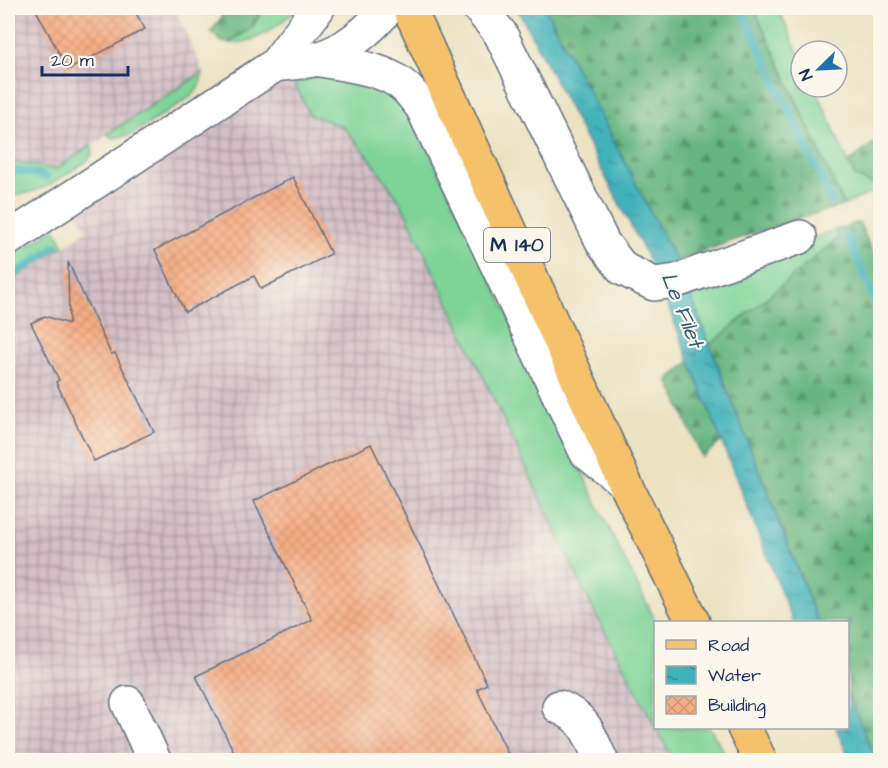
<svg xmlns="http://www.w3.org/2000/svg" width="888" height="768" viewBox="0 0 888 768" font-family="'Architects Daughter',sans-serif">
<defs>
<pattern id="industrial-grid" width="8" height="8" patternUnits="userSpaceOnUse" patternTransform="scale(1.5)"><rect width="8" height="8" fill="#d2bdc5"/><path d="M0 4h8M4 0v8" fill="none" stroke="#aa9aa3"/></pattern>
<pattern id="forest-firs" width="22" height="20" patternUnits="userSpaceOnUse" patternTransform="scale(1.5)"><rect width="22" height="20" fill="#66b57f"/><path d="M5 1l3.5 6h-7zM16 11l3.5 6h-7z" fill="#53946b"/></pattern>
<pattern id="water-ripples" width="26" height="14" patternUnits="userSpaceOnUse" patternTransform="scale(1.5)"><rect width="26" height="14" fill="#42b2ba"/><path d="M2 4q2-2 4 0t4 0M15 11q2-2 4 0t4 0" fill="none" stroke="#36919a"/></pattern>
<pattern id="building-cross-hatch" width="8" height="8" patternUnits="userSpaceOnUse" patternTransform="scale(1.5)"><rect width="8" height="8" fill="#f5ad84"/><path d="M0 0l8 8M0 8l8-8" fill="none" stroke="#d19574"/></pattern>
</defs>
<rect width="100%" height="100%" fill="#fbf7ec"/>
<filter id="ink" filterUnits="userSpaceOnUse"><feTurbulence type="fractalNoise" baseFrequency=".0167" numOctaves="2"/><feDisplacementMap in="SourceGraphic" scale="12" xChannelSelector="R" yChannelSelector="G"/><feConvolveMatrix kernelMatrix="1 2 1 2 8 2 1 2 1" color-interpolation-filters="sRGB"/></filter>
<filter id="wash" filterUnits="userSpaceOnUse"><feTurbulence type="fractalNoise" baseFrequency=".008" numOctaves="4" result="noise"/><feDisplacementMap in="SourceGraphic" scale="24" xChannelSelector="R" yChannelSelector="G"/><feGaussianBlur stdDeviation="1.35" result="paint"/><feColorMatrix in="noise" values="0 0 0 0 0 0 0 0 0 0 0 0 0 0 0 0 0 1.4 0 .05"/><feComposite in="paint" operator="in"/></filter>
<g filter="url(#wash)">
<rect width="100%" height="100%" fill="#ebe2c1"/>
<!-- industrial -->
<g fill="url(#industrial-grid)">
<path d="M8,8H175L203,72L56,169L8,161Z"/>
<path d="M289,74L310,114L343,127L369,157L402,205L592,607L674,760H8V283L87,231L78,213Z"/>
</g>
<!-- grass -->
<g fill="#7ed396" stroke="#4c817a" stroke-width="1.5">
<path d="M263,8H298C278,26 256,45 228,43C242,36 258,23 263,8Z"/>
<path d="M754,8H778L801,59V87H815L855,177L880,187V189L844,205Z"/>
<path d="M203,72L199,87L192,96L131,135L113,138L107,134Z"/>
<path d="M321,76L368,80L407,106L527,353L599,508L656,622L655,726L592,607L402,205L369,157L343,127L310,115L294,83Z"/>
<path d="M91,145C94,153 92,156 87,161C59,179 42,194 8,196V161L56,169Z"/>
<path d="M55,228L64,246L8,283V259Z"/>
<path d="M835,230L839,238L710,345L686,284Z"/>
<path d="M656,728H710L728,760H674Z"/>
</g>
<!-- forest -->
<g fill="url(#forest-firs)" stroke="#40726e" stroke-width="1.5">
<path d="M224,8H263L253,27L228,43L222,42L211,32L221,18Z"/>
<path d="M545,8H754L844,205L760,231L676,261Z"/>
<path d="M880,137V187L855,177L849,163Z"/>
<path d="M859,222L880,268V760H878L872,753L848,694V622H818L710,345L838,238L835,230Z"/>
<path d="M690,361L722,441L702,457L668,380Z"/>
</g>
<!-- water -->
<g fill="url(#water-ripples)" stroke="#2e708c" stroke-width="1.5">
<path d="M517,8H545L676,261L686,284L818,622H793L652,266Z"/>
<path d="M848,694L876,760H850L836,728H848Z"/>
</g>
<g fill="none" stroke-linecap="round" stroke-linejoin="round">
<!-- stream -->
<g stroke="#42b2ba" stroke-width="8">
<path d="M741,8L832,202"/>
<path d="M8,170L41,175L46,178"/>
<path d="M847,236L880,311"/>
<path d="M8,279L56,246"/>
</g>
</g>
<g id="blocks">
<!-- building -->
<g fill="url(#building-cross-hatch)">
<path d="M35,8H133L145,29L68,70Z"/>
<path d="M293,177L331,254L261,289L254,276L185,312L155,250Z"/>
<path d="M68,262L111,354L115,353L154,432L94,461L56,382L59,380L31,323L45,316L69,324Z"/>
<path d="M371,444L487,684L477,689L511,760H238L196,676L312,620L254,501Z"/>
</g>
</g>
</g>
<g filter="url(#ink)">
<use href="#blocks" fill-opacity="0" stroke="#646e81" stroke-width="1.5"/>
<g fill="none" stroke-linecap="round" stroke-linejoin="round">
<defs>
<g id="minor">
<path d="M479,8L500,33L603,243L623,269L654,284L676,281L800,237"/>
<path d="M316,59C345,65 384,67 406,88C412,94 417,101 422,107L586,452L625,483"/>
<path d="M275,65L318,8"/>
<path d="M8,239L275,65C288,63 304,63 317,59C344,51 370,30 388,8"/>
<path d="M128,703L154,760"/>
<path d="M559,707C587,719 589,735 601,760"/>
</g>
<g id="major">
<path d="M409,8L625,483L693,622"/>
<path d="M744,728L760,760"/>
</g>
</defs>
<!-- minor casing -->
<use href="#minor" stroke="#646e81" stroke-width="36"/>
<!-- major casing -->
<use href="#major" stroke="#646e81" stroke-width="36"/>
<!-- minor -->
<use href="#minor" stroke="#fff" stroke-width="33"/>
<!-- major -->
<use href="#major" stroke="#f5c16b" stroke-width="33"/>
</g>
</g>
<g text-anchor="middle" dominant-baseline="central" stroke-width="4.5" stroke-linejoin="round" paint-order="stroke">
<!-- shield labels -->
<rect fill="#fbf7ec" stroke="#5e6b89" stroke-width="1.5" x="484" y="228" width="66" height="34" rx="4.5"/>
<g font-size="20" font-weight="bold" fill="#1b2f5e">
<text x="517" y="245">M 140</text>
</g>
<!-- water labels -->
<g font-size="22" font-style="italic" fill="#295d7e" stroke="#fbf7ec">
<text transform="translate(682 310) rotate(68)">Le Filet</text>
</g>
</g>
<!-- margin -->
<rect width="888" height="768" fill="none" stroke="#fbf7ec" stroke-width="30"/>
<!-- legend -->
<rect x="654" y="621" width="195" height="108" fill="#fbf7ec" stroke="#a1a7b3" stroke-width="1.5"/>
<rect x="666" y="640" width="30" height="9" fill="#f5c16b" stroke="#a1a7b3" stroke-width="1.5"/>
<text x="708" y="651" font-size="18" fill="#1b2f5e">Road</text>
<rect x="666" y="666" width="30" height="18" fill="url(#water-ripples)" stroke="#a1a7b3" stroke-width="1.5"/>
<text x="708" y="681" font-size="18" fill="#1b2f5e">Water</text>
<rect x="666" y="696" width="30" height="18" fill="url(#building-cross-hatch)" stroke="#a1a7b3" stroke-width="1.5"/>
<text x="708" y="711" font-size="18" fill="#1b2f5e">Building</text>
<!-- north arrow -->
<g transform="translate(819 69) rotate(246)"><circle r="28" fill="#fbf7ec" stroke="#a1a7b3" stroke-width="1.5"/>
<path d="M0-4.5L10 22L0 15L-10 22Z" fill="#1f6fb2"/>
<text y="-9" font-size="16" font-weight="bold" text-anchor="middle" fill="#1b2f5e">N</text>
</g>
<!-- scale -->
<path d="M42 66v9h86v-9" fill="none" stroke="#1b2f5e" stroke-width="3"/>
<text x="51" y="66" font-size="18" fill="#1b2f5e" stroke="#fbf7ec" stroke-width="4.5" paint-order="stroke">20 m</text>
</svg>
